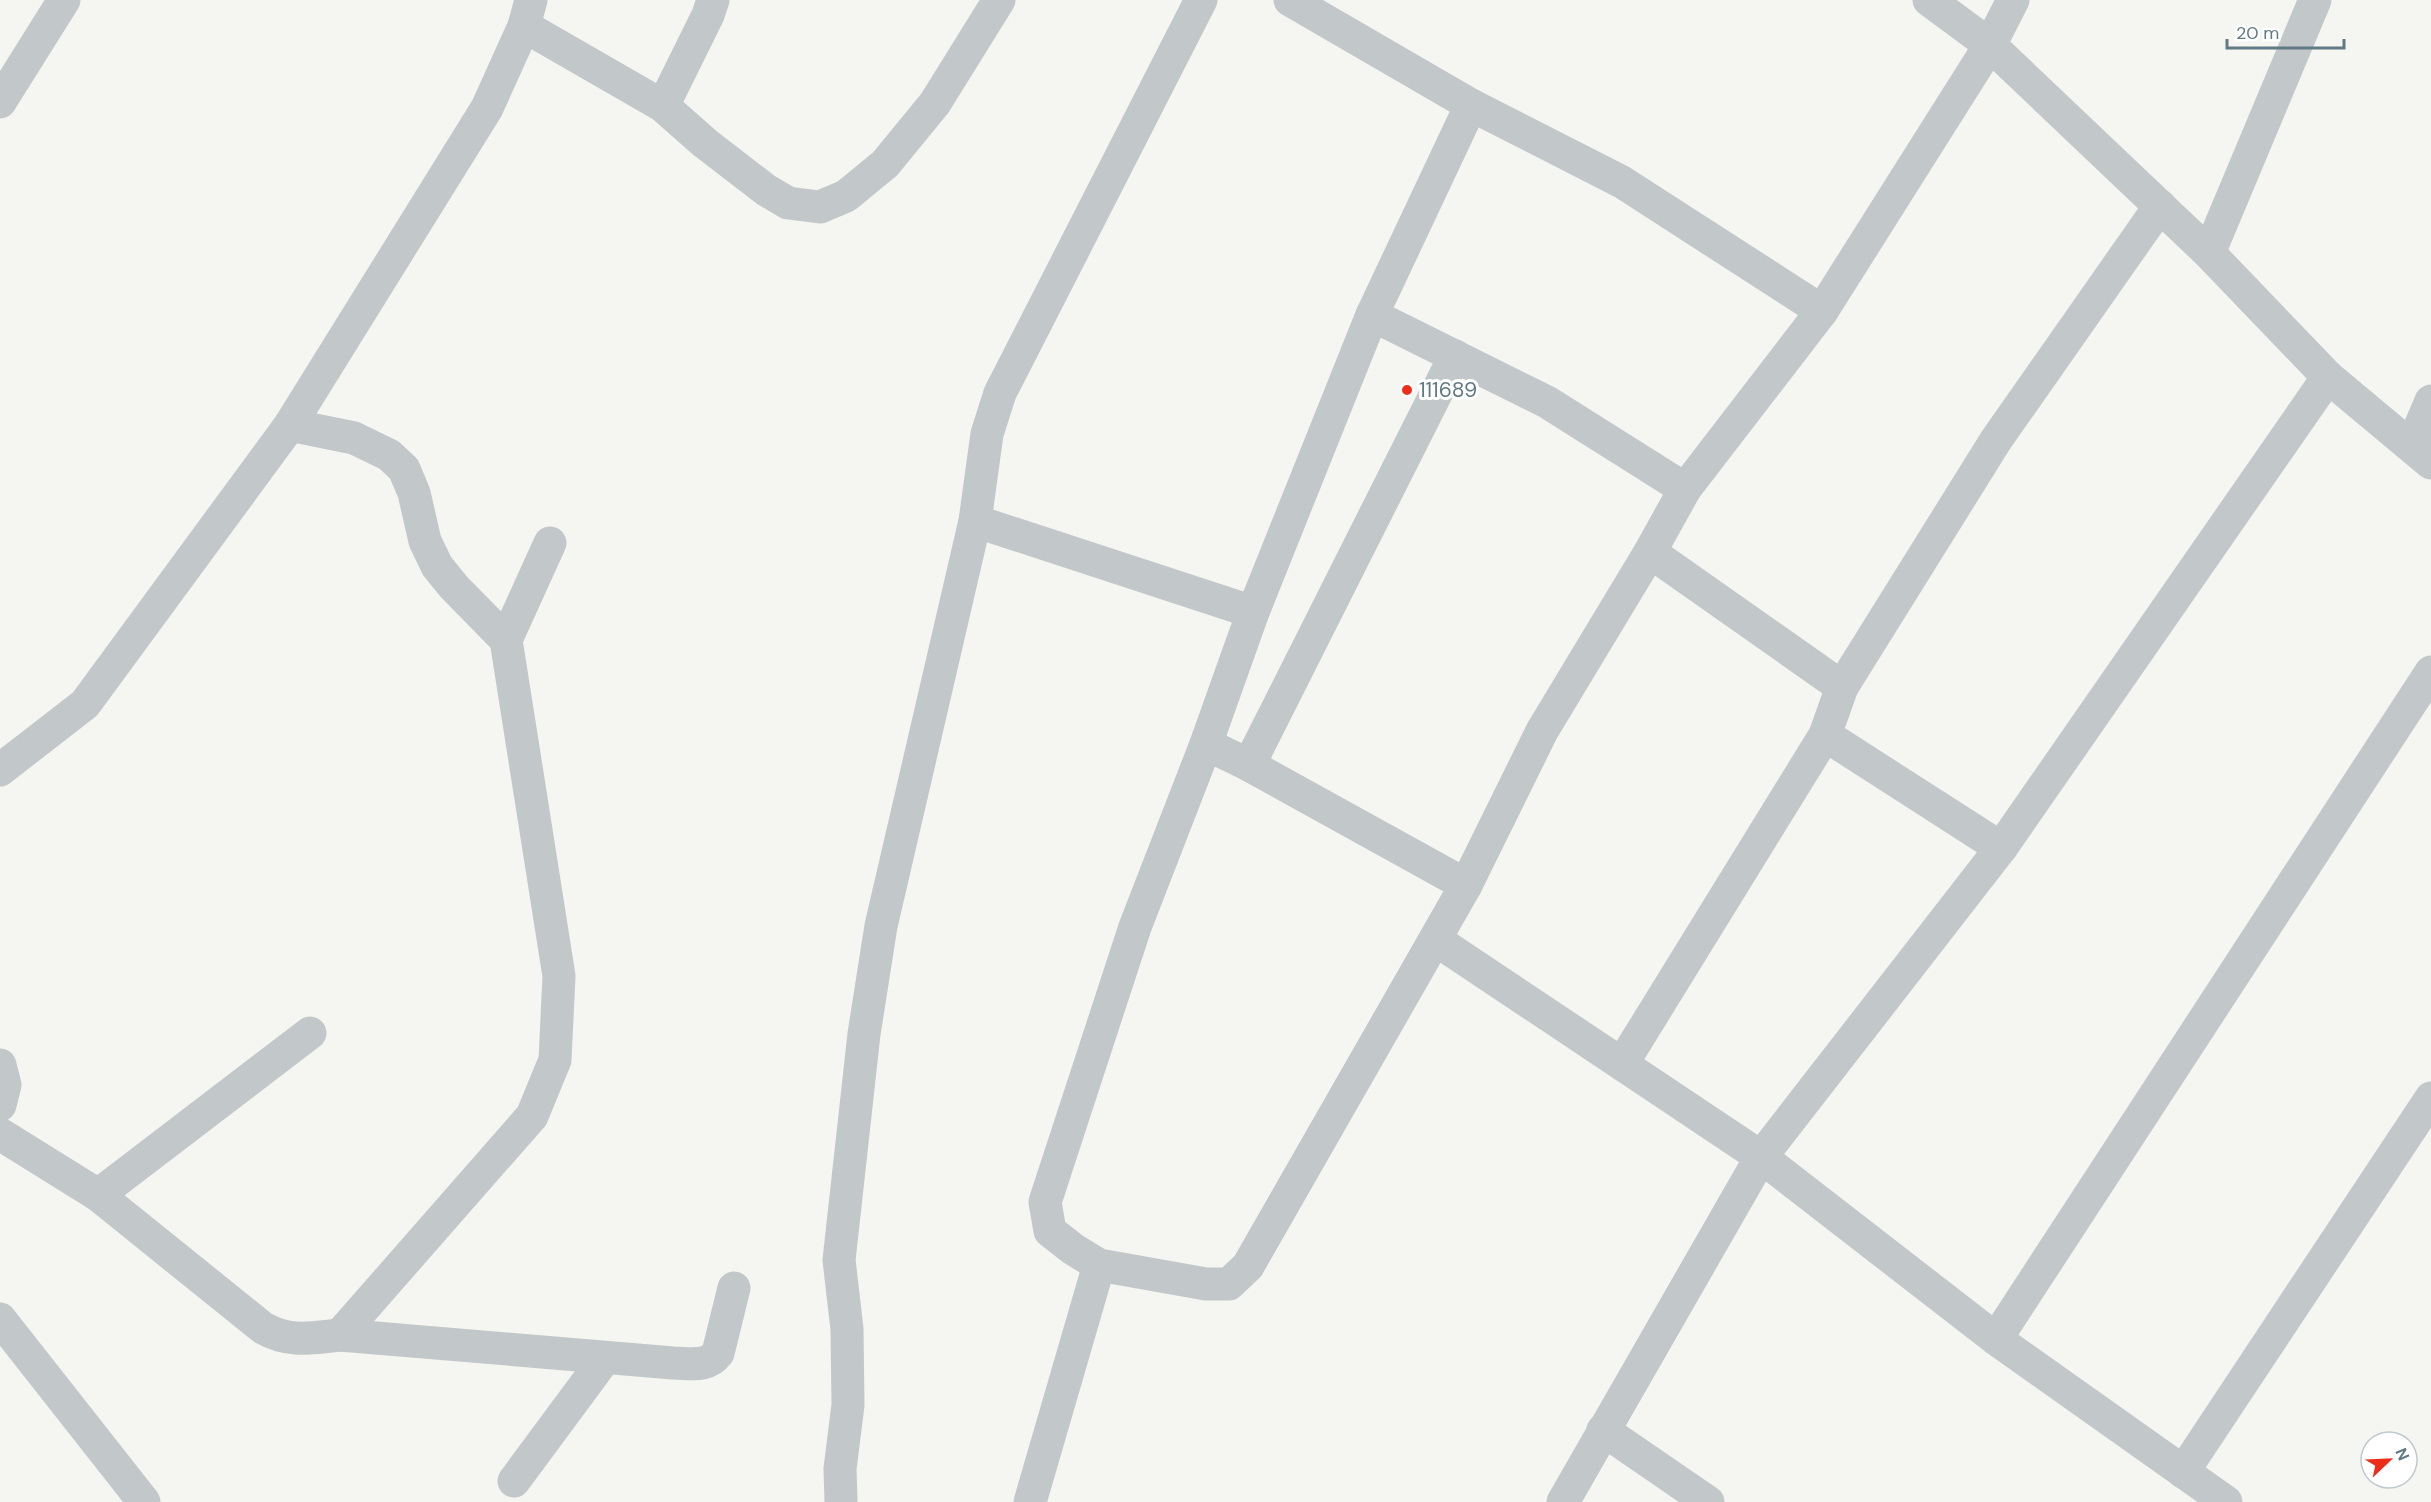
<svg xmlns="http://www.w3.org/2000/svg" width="2431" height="1502" viewBox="0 0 2431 1502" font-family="'DM Sans',sans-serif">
<rect width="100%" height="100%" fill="#f5f5f1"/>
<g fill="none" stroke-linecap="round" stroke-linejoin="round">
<!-- minor -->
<g stroke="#c2c7c9" stroke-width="33">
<path d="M1290,0L1471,105L1622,182L1822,311"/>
<path d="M1929,0L1990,45L2209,253L2328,377L2431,463"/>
<path d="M524,26L663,106L705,143L766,190L788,203L820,207L846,196L885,164L935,103L999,0"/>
<path d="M0,102L64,0"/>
<path d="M1471,105L1372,315L1253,612L1206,744L1135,927L1045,1202L1050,1231L1073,1249L1099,1265L1206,1284H1229L1248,1266L1466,885L1542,731L1650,552L1685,489L1822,311L1990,45L2013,0"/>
<path d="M663,106L708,15L713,0"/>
<path d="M2209,253L2315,0"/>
<path d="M1372,315L1547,402L1685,489"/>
<path d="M290,425L354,438L389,455L404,469L414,493L425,541L437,566L454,587L506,640L559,976L555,1060L532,1116L340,1335"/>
<path d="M2412,446L2431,401"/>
<path d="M975,521L1253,612"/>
<path d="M1650,552L1842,687"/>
<path d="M506,640L550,543"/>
<path d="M1825,735L2001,848"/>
<path d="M1206,744L1249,765L1466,885"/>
<path d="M1249,765L1455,356"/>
<path d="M0,770L85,704L290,425L487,108L524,26L531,0"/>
<path d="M1436,940L1761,1157L1996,1339L2226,1502"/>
<path d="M1622,1064L1825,735L1842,687L1996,440L2160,206"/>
<path d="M0,1065L5,1085L0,1105"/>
<path d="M0,1134L98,1195L263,1328C290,1343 310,1338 340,1335L673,1363C690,1363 707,1368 718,1353L734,1288"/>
<path d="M98,1195L310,1033"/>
<path d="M0,1319L144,1502"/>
<path d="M1996,1339L2431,672"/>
<path d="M1603,1430L1708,1502"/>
<path d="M2183,1472L2431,1098"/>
<path d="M514,1481L605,1358"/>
<path d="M841,1502L840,1469L848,1405L847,1329L839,1260L864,1034L881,926L975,521L987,434L1000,393L1018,358L1201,0"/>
<path d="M1030,1502L1099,1265"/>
<path d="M1563,1502L1761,1157L2001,848L2328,377"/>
</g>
</g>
<!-- markers -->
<circle fill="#ec2d1a" stroke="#fff" stroke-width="2" cx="1407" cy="390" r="6"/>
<g text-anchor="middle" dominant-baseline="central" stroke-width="6" stroke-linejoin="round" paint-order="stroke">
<!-- poi labels -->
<g font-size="21" fill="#627a84" stroke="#fff" text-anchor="start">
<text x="1419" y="390">111689</text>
</g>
</g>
<!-- north arrow -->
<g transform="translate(2389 1460) rotate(67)"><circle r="28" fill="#ffffff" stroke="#c0cace" stroke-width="1.5"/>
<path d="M0-4.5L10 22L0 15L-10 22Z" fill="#ec2d1a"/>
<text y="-9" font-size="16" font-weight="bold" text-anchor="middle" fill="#627a84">N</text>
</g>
<!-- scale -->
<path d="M2227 39v9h117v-9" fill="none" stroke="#627a84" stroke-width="3"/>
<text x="2236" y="39" font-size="18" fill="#627a84" stroke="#ffffff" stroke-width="4.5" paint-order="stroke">20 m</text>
</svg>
